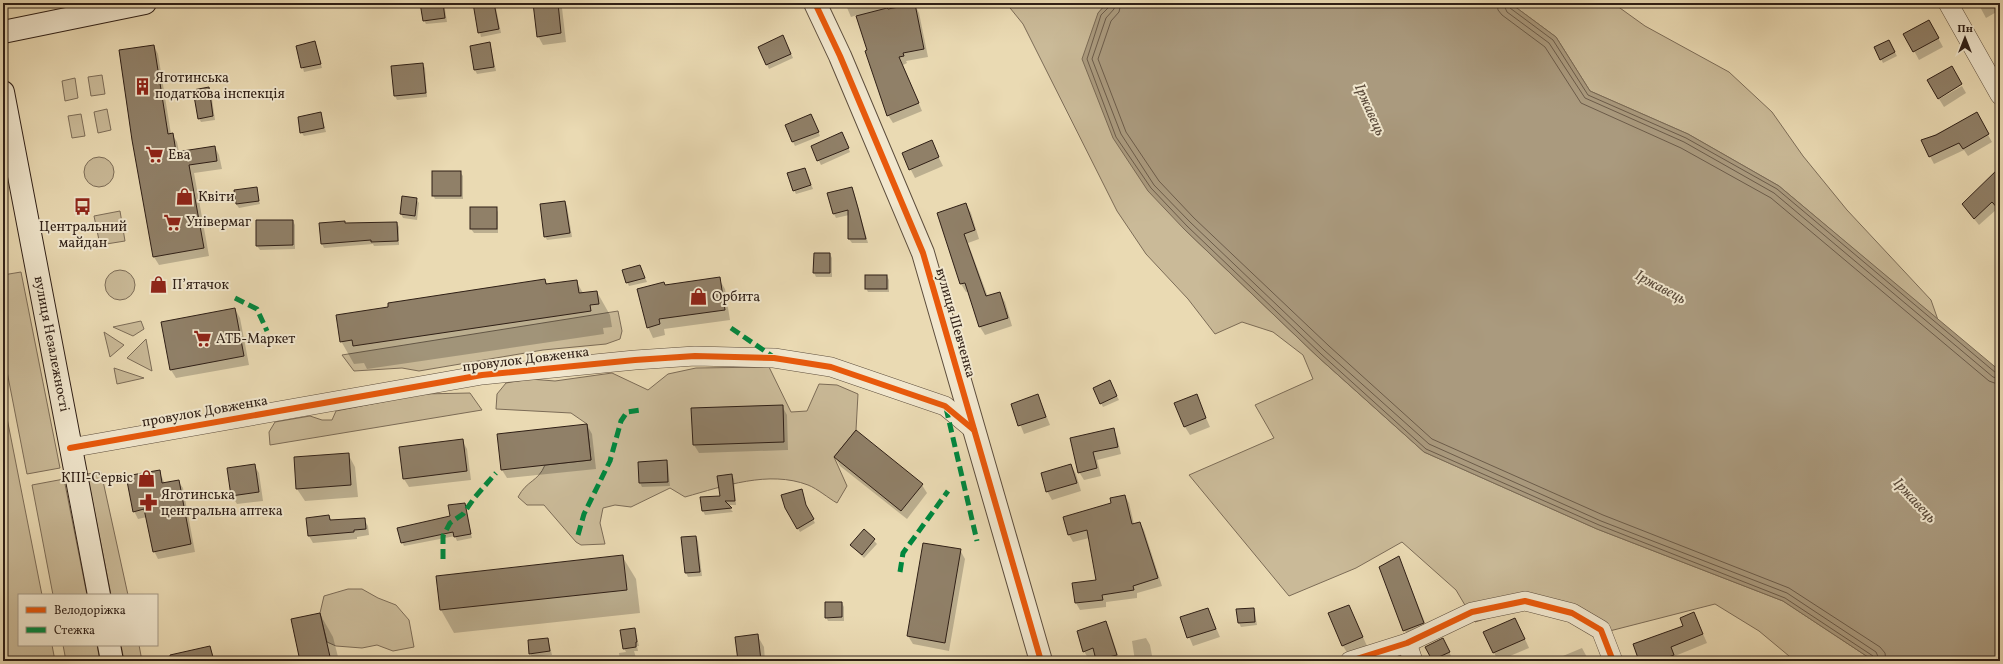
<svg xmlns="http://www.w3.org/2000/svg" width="2003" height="664" viewBox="0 0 2003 664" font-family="Vollkorn,serif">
<rect width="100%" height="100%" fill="#eadab3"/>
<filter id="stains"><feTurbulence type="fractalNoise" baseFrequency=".005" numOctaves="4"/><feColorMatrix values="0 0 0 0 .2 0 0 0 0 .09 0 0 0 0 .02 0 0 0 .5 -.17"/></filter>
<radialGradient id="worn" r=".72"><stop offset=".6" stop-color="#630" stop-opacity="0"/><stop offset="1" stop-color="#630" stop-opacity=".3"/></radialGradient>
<!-- green -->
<g fill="#caba98" stroke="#7c6c57">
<path d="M1006,3H1107L1098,13L1184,229L1318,357L1424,452L1597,529L1783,601L1874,661H1795L1759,631L1715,604L1594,635L1570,619L1524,607L1475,622L1456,590L1402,542L1356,568L1289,596L1189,475L1274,438L1255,405L1313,379L1303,355L1273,332L1242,322L1215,334L1188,299L1146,254L1117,211L1023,24Z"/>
<path d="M1510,3H1613L1645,26L1729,72L1772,112L1803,156L1847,210L1931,300L1938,320L1779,186L1688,134L1590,91L1556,37Z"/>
<path d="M102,75L105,94L91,96L88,77Z"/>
<path d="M75,78L78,98L65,101L62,81Z"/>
<path d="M107,109L111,130L98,133L94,112Z"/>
<path d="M81,114L85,136L72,138L68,116Z"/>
<circle cx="99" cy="172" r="15"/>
<path d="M120,211L125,241L100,245L94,216Z"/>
<circle cx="120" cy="285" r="15"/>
<path d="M21,272L60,468L27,474L3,351V275Z"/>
<path d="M618,311L622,331L620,339L606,344L543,350L419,371L402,368L354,371L342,355Z"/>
<path d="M141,321L144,329L133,336L113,327Z"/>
<path d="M104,332L124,345L110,357Z"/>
<path d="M146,339L152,371L127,358Z"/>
<path d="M769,367L791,412L807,411L819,384L837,385L858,394L856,430L834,457L847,486L837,503C828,498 818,489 808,485C769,470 724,486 685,497L670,488L631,507L615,505L603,508L600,523L605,544L581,545L576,542L544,505H527L518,497C527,480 538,482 545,465L591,460L587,424L571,413L496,409L497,394L506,383L530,379L555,381L612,373L648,390L668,374L696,368Z"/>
<path d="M114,368L144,378L117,384Z"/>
<path d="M470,393L482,410L270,445L269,432L275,422L310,416L322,420H332L336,411L422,394Z"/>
<path d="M3,398L42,595H19V645H52L55,661H3Z"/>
<path d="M101,472L128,595H111L87,474Z"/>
<path d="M64,479L87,595H53L32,485Z"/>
<path d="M348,589H362L378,598L396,605L409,620L414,647L393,651L377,645L362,648L336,646L327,642L320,613L324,596Z"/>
<path d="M63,645H97L100,661H66Z"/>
<path d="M121,645H139L142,661H124Z"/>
</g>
<!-- water -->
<path fill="#aa9a7e" stroke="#796954" d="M1107,3H1510L1556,37L1590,91L1688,134L1779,186L2000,371V661H1874L1783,601L1597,529L1424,452L1318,357L1184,229L1148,191L1113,138L1082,59L1098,13Z"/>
<!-- shadow -->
<g fill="#0003">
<path d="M386,3H405V5L388,6Z"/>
<path d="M421,3H444L447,22L426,24L424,20Z"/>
<path d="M474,3H495L501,33L481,37Z"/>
<path d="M534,3H558L562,8L566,42L543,45L538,36Z"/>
<path d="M845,3H897V8L915,5L919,13L928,57L906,61L907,63L903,65L922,111L893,123L888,115L857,15L851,17Z"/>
<path d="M1840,3H1853L1843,8Z"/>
<path d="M1978,3H2000V10L1986,18Z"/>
<path d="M1929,21L1943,47L1919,60L1905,34Z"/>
<path d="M785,40L793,58L769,69L759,47Z"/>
<path d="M1889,41L1897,56L1883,63L1881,59Z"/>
<path d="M315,42L322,68L304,72L297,47Z"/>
<path d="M490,43L496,71L477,74L475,70Z"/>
<path d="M154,46L158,54L171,134H172L177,142L179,152L215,147L219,155L222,169L194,173L209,256L159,265L154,257L133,140Z"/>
<path d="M422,64L425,68L427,97L397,100L395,96Z"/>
<path d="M1962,86L1966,93L1944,107L1939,99Z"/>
<path d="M208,88L211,92L215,120L201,122L199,118Z"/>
<path d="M321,114L326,132L304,136L301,132Z"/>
<path d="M1976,114L1992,142L1968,156L1964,150L1934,164L1922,141Z"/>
<path d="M811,115L820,136L795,146L793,142Z"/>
<path d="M844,138L850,152L821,165L812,146Z"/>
<path d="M931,142L943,166L915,178L903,154Z"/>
<path d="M2000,168V211L1997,209L1979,225L1963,205Z"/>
<path d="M805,169L813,189L796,194L794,190Z"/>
<path d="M460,172L463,176V199H435L433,195Z"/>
<path d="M256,188L260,204L239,208L236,204Z"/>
<path d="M852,188L854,192L868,243H852L849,239V215L836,218L834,214L829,194Z"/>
<path d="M416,199L419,203L417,220L403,218L401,214Z"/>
<path d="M565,202L567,206L572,237L547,240L545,236Z"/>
<path d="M966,204L971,213L979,239L968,243L988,297L1000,293L1005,302L1012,326L985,335L980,327L969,291L966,292L961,284L939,214Z"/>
<path d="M496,208L498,212V233H474L471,229Z"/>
<path d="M293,221L295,225V249L260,250L257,246Z"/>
<path d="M397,223L399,227V245L374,246L373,244L324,248L322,244L345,224Z"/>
<path d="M830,254L832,258V277H816L814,273Z"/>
<path d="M640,266L647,282L629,286L627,282Z"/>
<path d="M887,276L889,280V292H868L866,288Z"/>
<path d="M719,279L725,289L730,320L664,329L665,335L653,338L648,327L665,286Z"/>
<path d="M545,280L548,285L576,281L583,293L597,292L610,315L612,327L603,328L604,334L367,369L364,363L354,364L341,341L389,308Z"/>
<path d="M235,309L240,318L249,365L176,378L171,370Z"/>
<path d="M1111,385L1119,400L1103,407L1101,403Z"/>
<path d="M1038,395L1050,425L1024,434L1012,404Z"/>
<path d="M1196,395L1210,427L1190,435L1185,427Z"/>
<path d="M782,406L787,415L788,450L699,453L694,445Z"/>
<path d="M587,425L592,434L596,469L507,478L502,470Z"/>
<path d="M1113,429L1117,437L1121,454L1097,460L1101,476L1084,480L1079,472L1071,439Z"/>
<path d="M462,440L467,449L471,480L409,487L404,479L400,448Z"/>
<path d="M348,454L355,467L358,497L305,501L297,489Z"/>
<path d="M835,457L922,485L927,493L907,519L840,466Z"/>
<path d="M666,461L668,465L670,486L642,487L640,483Z"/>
<path d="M254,465L259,473L263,501L237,504L232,496Z"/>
<path d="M1071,465L1076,474L1081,491L1052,500L1047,491Z"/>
<path d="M159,471L165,484L178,481L183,488L195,552L158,559L154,551L147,517L138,519L134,511Z"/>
<path d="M731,475L734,479L736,505H727L733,512L705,515L703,511L701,498L720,496Z"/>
<path d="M801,491L808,510L815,523L800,532L786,508Z"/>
<path d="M1125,496L1129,503L1134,524L1140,523L1144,530L1162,586L1137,593V598L1106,602V607L1080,610L1076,603L1097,581L1089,538L1073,542L1069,535L1064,518L1112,504Z"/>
<path d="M464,504L472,538L457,541L455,536L404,546L402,542L451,516Z"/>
<path d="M329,516L332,521L364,519L368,526L369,535L357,537V539L313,543L309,536Z"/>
<path d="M864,530L877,544L864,558L851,545Z"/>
<path d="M696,537L698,541L702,576L688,577L686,573L682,538Z"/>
<path d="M960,550L965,559L949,651L913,644L908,636Z"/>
<path d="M622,556L636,579L640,613L454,633L441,610L437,577Z"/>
<path d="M1399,558L1428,630L1408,638L1380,568Z"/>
<path d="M842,603L844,607V621H828L826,617Z"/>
<path d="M1349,606L1367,646L1348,654L1343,646Z"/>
<path d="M1208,609L1220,637L1193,646L1181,618Z"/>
<path d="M1253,609L1255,613L1257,625L1241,627L1239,623L1237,610Z"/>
<path d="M1694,613L1707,643L1675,656L1677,661H1640L1684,627Z"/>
<path d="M320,614L333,637L339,661H301Z"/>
<path d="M1106,622L1110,631L1120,661H1098L1097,657L1089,660L1084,651Z"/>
<path d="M1520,628L1529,648L1498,661L1485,633Z"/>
<path d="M635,629L639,646H637L638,651H634L637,661H620L619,653L626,652L624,648Z"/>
<path d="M757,635L764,647L765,661H739Z"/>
<path d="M1146,638L1150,645L1153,661H1135L1132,641Z"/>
<path d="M548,639L552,655L532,657L530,653Z"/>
<path d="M1445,643L1451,656L1441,661H1433L1427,647Z"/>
<path d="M210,647L215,661H182Z"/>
<path d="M1582,648L1589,661H1551Z"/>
<path d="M800,658L802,661H768Z"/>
</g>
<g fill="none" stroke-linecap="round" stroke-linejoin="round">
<!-- shore -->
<g stroke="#6c5c4a" stroke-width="1">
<path d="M1110,3L1109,7L1101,15L1087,59L1116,137L1151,188L1187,226L1321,354L1426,449L1599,525L1785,598L1873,656L1875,661"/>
<path d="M1115,3L1114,9L1106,18L1092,59L1121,134L1154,185L1190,222L1324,350L1429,444L1601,521L1787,593L1876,652L1880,661"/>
<path d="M1121,3L1119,12L1111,21L1098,59L1126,132L1159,181L1194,218L1329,346L1432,439L1603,515L1789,588L1880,647L1885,653L1886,661"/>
<path d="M1497,3L1498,10L1502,15L1545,47L1581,103L1681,148L1771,198L1989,381L2000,385"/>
<path d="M1503,3L1507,12L1549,43L1585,98L1684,142L1774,193L1993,377L2000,379"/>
<path d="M1508,3L1510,8L1553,40L1588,95L1686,138L1777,189L1996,373L2000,374"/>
</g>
</g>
<!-- building -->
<g fill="#908068" stroke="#2f1f16">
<path d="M420,3H443L445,18L423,21Z"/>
<path d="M473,3H494L499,29L478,33Z"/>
<path d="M533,3H558L561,33L537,37Z"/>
<path d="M915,4L924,49L903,53L904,56L899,57L919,103L887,116L865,51L867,50L856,16L887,8L888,9Z"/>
<path d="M1929,20L1939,38L1913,52L1903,34Z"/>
<path d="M783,35L791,54L766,65L758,47Z"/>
<path d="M1889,40L1895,52L1880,60L1874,47Z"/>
<path d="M315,41L321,64L301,68L296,46Z"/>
<path d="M490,42L494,67L474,70L470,46Z"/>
<path d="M154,45L168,134L173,133L176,152L215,146L217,161L189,165L204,248L153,257L132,140L119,50Z"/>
<path d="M423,63L426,93L394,96L391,66Z"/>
<path d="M1952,66L1962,84L1938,99L1927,80Z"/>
<path d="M209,87L213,116L198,119L193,90Z"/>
<path d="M321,112L324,128L300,133L298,117Z"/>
<path d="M1977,112L1989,134L1963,149L1959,143L1929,157L1921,140L1936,135Z"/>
<path d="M811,114L819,132L792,142L785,125Z"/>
<path d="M842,132L849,148L817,161L811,146Z"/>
<path d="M932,140L939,157L909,170L902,153Z"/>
<path d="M2000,167V211L1992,202L1974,219L1962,204Z"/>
<path d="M805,168L811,185L793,191L787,173Z"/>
<rect x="432" y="171" width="29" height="25"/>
<path d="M257,187L259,201L236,204L234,190Z"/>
<path d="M852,187L858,208L866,239H848V210L833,214L827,193Z"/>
<path d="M402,196L417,198L415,216L400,214Z"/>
<path d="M565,201L570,233L544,237L540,204Z"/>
<path d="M966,203L975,230L964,234L986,296L1000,292L1008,318L979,327L965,283L960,284L937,213Z"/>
<rect x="470" y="207" width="27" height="22"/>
<path d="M256,220H293V245L256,246Z"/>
<path d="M345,221V223L397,222L398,241L371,242V240L321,244L319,223Z"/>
<path d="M814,253H830V273H813Z"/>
<path d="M640,265L645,278L626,283L622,270Z"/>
<rect x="865" y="275" width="22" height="14"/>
<path d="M720,277L725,310L659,319L660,324L647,328L637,289L664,282L665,285Z"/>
<path d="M545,279L546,284L577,280L579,293L597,291L599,304L590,305L591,311L353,346L352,340L340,342L336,315L388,307V303Z"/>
<path d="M235,308L244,356L170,370L161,322Z"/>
<path d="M1110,380L1117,396L1100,404L1093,388Z"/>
<path d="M1038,394L1046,417L1018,426L1011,404Z"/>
<path d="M1197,394L1206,418L1184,427L1174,403Z"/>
<path d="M783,405L784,442L693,445L691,408Z"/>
<path d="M587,424L591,460L501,470L497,434Z"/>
<path d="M1114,428L1118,447L1093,452L1097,468L1078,473L1070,438Z"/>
<path d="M856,430L923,484L901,511L834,457Z"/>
<path d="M463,439L467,471L403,479L399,447Z"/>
<path d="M349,453L351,485L296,489L294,457Z"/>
<path d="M667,460L668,482L639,483L638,462Z"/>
<path d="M255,464L259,492L231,496L227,468Z"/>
<path d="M1071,464L1077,483L1046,492L1041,473Z"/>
<path d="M160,470L162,483L179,480L191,544L153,552L144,509L133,512L126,476Z"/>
<path d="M732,474L735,501H725L732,508L702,511L700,497L720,496L717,476Z"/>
<path d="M802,489L806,505L814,519L797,529L785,508L781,495Z"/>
<path d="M1125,495L1132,524L1140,522L1158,578L1133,586L1134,590L1102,595L1103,600L1075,603L1072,583L1096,580L1087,530L1068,535L1063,517L1111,503L1110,498Z"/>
<path d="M465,503L471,534L454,537L453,532L401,543L397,528L450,516L448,505Z"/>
<path d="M329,515L330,520L365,518L366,529L354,530V532L308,536L306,518Z"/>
<path d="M864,529L875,539L862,555L850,545Z"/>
<path d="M696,536L700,572L685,573L681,537Z"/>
<path d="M923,543L961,549L945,643L907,636Z"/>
<path d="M623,555L627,590L440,610L436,576Z"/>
<path d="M1399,556L1424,623L1403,631L1379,567Z"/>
<path d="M825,602H842V617L825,618Z"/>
<path d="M1349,605L1363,637L1342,646L1328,613Z"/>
<path d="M1208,608L1216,629L1187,638L1180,617Z"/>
<path d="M1254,608L1255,622L1238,623L1236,609Z"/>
<path d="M1694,612L1703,634L1671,647L1674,655L1657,661H1639L1633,644L1683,626L1680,618Z"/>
<path d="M320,613L331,661H300L291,619Z"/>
<path d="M1515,618L1525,639L1493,653L1483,632Z"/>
<path d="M1106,621L1117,655L1096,660L1093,648L1083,652L1077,631Z"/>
<path d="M635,628L637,642H636V647L623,649L620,630Z"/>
<path d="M758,634L761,661H738L735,637Z"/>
<path d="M548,638L550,651L529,654L528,640Z"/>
<path d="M1443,638L1450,652L1432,660L1425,647Z"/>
<path d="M210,646L214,661H170V655Z"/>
</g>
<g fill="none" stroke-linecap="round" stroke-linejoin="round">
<defs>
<g id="minor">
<path d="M1948,3L2000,95"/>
<path d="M70,448L482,375L635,360L695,356L774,358L831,367L945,406L974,430"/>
<path d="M1407,643L1413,661"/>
<path d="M1350,661L1407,643L1472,612L1525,601L1572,613L1601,630L1613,661"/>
</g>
<path id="tertiary" d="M815,3L840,56L923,253L1041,661"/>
<g id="secondary">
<path d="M3,32L145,3"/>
<path d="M3,92L99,595"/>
<path d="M109,645L112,661"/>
</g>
</defs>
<!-- minor casing -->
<use href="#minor" stroke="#5e4e3d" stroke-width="20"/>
<!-- tertiary casing -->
<use href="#tertiary" stroke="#5e4e3d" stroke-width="24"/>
<!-- secondary casing -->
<use href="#secondary" stroke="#2f1f16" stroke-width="24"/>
<!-- minor -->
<use href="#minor" stroke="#f1e7ce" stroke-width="19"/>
<!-- tertiary -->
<use href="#tertiary" stroke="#f1e7ce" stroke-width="22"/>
<!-- secondary -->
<use href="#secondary" stroke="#f1e7ce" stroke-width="22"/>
<!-- quiet -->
<g stroke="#00873e" stroke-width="5" stroke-dasharray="10 5" stroke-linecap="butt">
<path d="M235,298L257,309L267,331"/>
<path d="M731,328L772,356"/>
<path d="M946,408L977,541"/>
<path d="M578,535L584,514L610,461L621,421L627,412L641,410"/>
<path d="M443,559V536L450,523L463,514L475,497L496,473"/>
<path d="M900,572L903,553L948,491"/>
</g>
<defs>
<g id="cycleway">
<path d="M815,3L840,56L923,253L1041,661"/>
<path d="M70,448L482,375L635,360L695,356L774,358L831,367L945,406L974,430"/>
<path d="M1350,661L1407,643L1472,612L1525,601L1572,613L1601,630L1613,661"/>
</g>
</defs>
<!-- cycleway casing -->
<use href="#cycleway" stroke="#f1e7ce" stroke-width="8"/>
<!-- cycleway -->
<use href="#cycleway" stroke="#e8590c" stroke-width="6"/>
</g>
<!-- icons -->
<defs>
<symbol id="building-bare" viewBox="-9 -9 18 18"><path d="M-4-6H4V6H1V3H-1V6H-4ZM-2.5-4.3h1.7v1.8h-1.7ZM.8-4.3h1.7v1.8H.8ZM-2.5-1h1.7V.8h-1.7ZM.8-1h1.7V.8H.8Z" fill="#8f2418" stroke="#f1e7ce" stroke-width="2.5" paint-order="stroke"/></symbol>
<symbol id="supermarket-bare" viewBox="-9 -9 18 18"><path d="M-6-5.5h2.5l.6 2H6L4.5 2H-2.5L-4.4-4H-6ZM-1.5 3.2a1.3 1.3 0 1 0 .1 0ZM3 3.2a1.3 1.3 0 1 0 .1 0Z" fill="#8f2418" stroke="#f1e7ce" stroke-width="2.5" paint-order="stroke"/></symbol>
<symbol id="shop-bare" viewBox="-9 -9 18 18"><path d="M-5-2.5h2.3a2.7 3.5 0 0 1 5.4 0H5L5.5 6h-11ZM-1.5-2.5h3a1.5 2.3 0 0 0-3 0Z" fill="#8f2418" stroke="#f1e7ce" stroke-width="2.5" paint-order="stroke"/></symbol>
<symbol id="bus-bare" viewBox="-9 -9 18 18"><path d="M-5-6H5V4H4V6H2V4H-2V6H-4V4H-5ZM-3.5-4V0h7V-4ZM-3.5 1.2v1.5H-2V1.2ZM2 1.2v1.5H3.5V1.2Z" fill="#8f2418" stroke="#f1e7ce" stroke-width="2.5" paint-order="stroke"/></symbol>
<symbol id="pharmacy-bare" viewBox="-9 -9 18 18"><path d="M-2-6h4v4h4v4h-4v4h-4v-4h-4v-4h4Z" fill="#8f2418" stroke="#f1e7ce" stroke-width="2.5" paint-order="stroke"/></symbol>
</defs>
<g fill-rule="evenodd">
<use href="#building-bare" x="130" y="74" width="25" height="25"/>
<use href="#supermarket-bare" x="142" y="142" width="25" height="25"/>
<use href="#shop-bare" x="172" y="184" width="25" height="25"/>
<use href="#bus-bare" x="70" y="194" width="25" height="25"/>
<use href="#supermarket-bare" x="160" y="210" width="25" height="25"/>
<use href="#shop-bare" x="146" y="272" width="25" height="25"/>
<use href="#shop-bare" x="686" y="284" width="25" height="25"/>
<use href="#supermarket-bare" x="190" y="326" width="25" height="25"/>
<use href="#shop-bare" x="134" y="466" width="25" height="25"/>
<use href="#pharmacy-bare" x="136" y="490" width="25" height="25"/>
</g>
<g text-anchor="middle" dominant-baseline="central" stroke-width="4" stroke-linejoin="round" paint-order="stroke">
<!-- poi labels -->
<g font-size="14" fill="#2f1f16" stroke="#f1e7ce" text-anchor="start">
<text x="155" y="78">Яготинська<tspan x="155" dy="16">податкова інспекція</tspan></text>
<text x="168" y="155">Ева</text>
<text x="198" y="197">Квіти</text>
<text x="186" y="222">Універмаг</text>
<text x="83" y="227" text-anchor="middle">Центральний<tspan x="83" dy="16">майдан</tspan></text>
<text x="172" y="285">П’ятачок</text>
<text x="712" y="297">Орбита</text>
<text x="216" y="339">АТБ-Маркет</text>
<text x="133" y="478" text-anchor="end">КПІ-Сервіс</text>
<text x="161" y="495">Яготинська<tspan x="161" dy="16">центральна аптека</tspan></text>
</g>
<!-- street labels -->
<g font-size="14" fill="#2f1f16" stroke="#f1e7ce">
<text transform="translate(955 323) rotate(74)">вулиця Шевченка</text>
<text transform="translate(51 344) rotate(79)">вулиця Незалежності</text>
<text transform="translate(526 360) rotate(-7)">провулок Довженка</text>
<text transform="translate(205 412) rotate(-10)">провулок Довженка</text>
</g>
<!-- water labels -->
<g font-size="15" font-style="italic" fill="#5a4a3a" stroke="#f1e7ce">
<text transform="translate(1369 110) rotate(66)">Іржавець</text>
<text transform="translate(1660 288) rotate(28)">Іржавець</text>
<text transform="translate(1914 501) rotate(47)">Іржавець</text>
</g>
</g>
<!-- margin -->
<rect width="2003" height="664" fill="none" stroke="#eadab3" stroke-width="16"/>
<rect x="4" y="4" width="1995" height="656" fill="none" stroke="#2f1f16" stroke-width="2"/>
<rect x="8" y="8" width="1987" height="648" fill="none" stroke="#2f1f16"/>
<!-- legend -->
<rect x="18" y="594" width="140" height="52" fill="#f1e7ce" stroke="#a39784"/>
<rect x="26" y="607" width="20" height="6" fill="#e8590c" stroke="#a39784"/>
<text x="54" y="614" font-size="12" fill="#2f1f16">Велодоріжка</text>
<rect x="26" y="627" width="20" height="6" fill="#00873e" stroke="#a39784"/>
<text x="54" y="634" font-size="12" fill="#2f1f16">Стежка</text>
<!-- north arrow -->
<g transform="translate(1965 38)" stroke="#f1e7ce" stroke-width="3" paint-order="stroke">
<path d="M0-3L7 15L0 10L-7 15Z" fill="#2f1f16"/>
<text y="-6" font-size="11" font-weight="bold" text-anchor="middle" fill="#2f1f16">Пн</text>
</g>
<rect width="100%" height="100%" filter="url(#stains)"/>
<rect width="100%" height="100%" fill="url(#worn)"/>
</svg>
